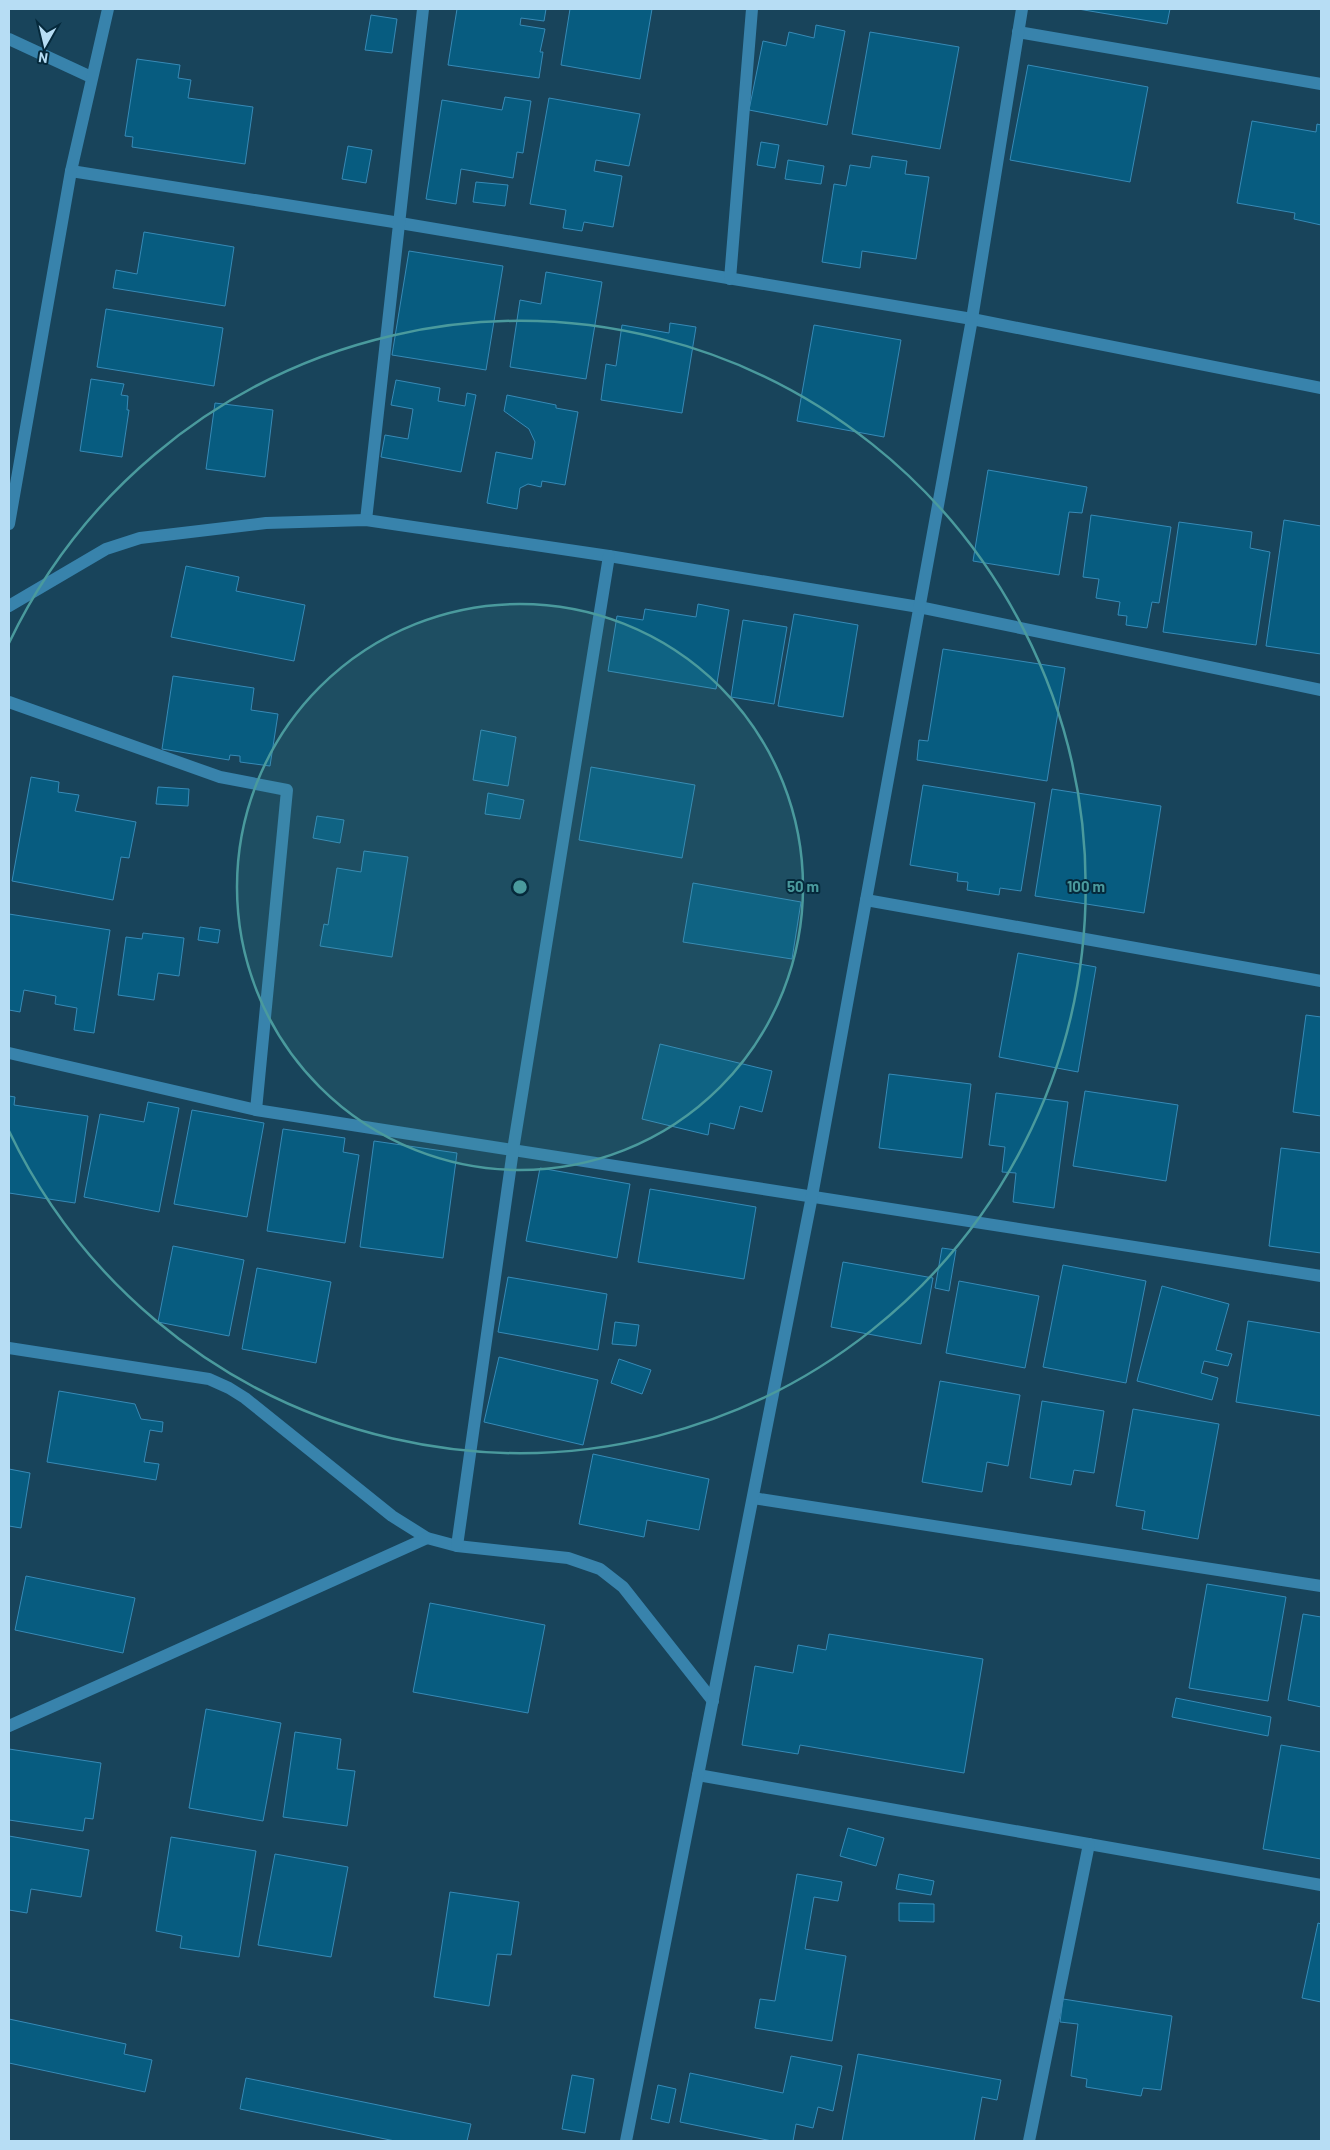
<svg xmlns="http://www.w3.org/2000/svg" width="1330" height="2150" viewBox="0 0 1330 2150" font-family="Barlow,sans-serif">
<rect width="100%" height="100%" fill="#18445b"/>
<!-- building -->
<g fill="#075c80" stroke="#378ab6">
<path d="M457,9H546L544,21L521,18L520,25L545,29L540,52H543L539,78L448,65Z"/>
<path d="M570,9H652L640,79L561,65Z"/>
<path d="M1078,9H1170L1167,24Z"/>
<path d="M371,15L397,19L392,53L365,50Z"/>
<path d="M816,25L845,31L827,125L749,110L763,41L786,46L789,32L814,38Z"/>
<path d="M870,32L959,47L940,149L852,134Z"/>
<path d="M137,59L180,65L178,78L191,80L188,98L253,107L245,164L132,147L133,137L125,136Z"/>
<path d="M1028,65L1148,87L1130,182L1010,160Z"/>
<path d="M505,97L531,101L523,153L517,152L513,178L461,169L456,204L426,199L442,100L502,110Z"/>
<path d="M549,98L640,114L629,166L596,160L594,171L622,176L613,227L584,222L582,231L563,228L566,210L530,204Z"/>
<path d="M1252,121L1316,132L1317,124L1321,125V225L1294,219L1295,213L1237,203Z"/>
<path d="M761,142L779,145L775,168L757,165Z"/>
<path d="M348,146L372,150L366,183L342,179Z"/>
<path d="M872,156L907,161L905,174L929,177L916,259L862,251L860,268L822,262L834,184L846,186L850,165L870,168Z"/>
<path d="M788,160L824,166L821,184L785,179Z"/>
<path d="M476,182L508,185L505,206L473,202Z"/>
<path d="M144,232L234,247L225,306L113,288L116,270L137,274Z"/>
<path d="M409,251L503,266L486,370L392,355Z"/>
<path d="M546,272L602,282L586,379L510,367L520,300L541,304Z"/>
<path d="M106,309L223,328L214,386L97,367Z"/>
<path d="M670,323L696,327L682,413L601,400L606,364L616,366L622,325L669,333Z"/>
<path d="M814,325L901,340L884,437L797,421Z"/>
<path d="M91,379L124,384L121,395L128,396L127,410H129L122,457L80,451Z"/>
<path d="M396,380L440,388L438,401L465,406L467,393L476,395L461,472L381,457L385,435L408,439L413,409L391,405Z"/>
<path d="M507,395L556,405V408L578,412L565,485L542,481L541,487L528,484L520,488L517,509L487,503L496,452L532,459L535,442L529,429L504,411Z"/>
<path d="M215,403L273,410L265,477L206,469Z"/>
<path d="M988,470L1087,487L1082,513L1069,512L1059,575L973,561Z"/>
<path d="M1091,515L1171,527L1159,603L1152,602L1147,628L1126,625L1127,616L1118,615L1120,602L1096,598L1099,579L1083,577Z"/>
<path d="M1284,520L1321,526V654L1266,646Z"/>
<path d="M1179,522L1252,532L1250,548L1270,552L1256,645L1163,632Z"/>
<path d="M186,566L239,577L236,591L305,605L294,661L171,637Z"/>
<path d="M698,604L729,610L716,689L608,671L617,616L643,620L645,609L696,617Z"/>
<path d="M794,614L858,625L843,717L778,706Z"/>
<path d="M743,620L787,627L774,704L731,697Z"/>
<path d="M943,649L1065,668L1047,781L917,760L919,740L928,741Z"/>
<path d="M173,676L254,688L251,710L278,714L270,766L240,762V756L230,755L229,760L162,749Z"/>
<path d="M481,730L516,737L508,786L473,780Z"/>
<path d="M591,767L695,785L682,858L579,840Z"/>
<path d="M31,777L59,782L58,792L79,795L75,811L136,822L129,858L121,857L113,900L12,881Z"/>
<path d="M923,785L1035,803L1021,891L1000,888L999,895L967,890L968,882L957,881L958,873L910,865Z"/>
<path d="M158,787L189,789L188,806L156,804Z"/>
<path d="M1052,789L1161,806L1144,913L1035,896Z"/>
<path d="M488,793L524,800L520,819L485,814Z"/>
<path d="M317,816L344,820L340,843L313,838Z"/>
<path d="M364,851L408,857L392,957L320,946L324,924L328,925L337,868L361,872Z"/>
<path d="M693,883L801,902L792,959L683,942Z"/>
<path d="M9,914L110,930L94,1033L74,1030L77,1008L55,1004L56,996L24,990L20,1012L9,1010Z"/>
<path d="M200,927L220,930L218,943L198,940Z"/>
<path d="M143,933L184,938L179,976L158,973L154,1000L118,995L126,937L142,939Z"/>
<path d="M1018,953L1096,967L1078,1072L999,1057Z"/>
<path d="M1306,1015L1321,1017V1116L1293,1112Z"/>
<path d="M660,1044L772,1071L762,1112L740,1106L734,1129L710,1123L708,1135L642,1119Z"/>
<path d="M889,1074L971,1084L962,1158L879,1148Z"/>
<path d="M1085,1091L1178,1105L1166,1181L1073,1166Z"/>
<path d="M996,1093L1068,1102L1054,1208L1013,1202L1016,1173L1002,1172L1005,1147L989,1145Z"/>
<path d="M9,1096L15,1097L14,1105L88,1116L75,1203L9,1193Z"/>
<path d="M148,1102L179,1108L159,1212L84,1197L100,1114L144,1122Z"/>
<path d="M192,1110L264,1123L247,1217L174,1204Z"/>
<path d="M283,1129L345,1138L343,1152L359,1155L345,1243L267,1231Z"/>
<path d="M374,1141L457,1153L443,1258L360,1247Z"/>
<path d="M1281,1148L1321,1153V1253L1269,1246Z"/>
<path d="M540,1168L630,1184L617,1258L526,1241Z"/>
<path d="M650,1189L756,1207L744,1279L638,1262Z"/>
<path d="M173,1246L244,1260L229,1336L158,1322Z"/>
<path d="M942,1248L956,1250L949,1291L935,1288Z"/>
<path d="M843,1262L933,1278L921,1344L831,1327Z"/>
<path d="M1063,1265L1146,1281L1126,1383L1043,1367Z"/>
<path d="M257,1268L331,1282L316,1363L242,1349Z"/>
<path d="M508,1277L607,1294L598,1350L498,1332Z"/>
<path d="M959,1281L1039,1296L1025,1368L946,1353Z"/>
<path d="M1162,1286L1229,1304L1216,1350L1232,1354L1228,1366L1204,1361L1201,1373L1218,1378L1212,1400L1137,1381Z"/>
<path d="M1248,1321L1321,1333V1416L1236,1402Z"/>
<path d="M615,1322L639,1325L636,1346L612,1344Z"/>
<path d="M499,1357L598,1380L583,1445L484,1422Z"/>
<path d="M619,1359L651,1370L642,1394L611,1383Z"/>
<path d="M940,1381L1020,1395L1008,1466L987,1462L982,1492L922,1482Z"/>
<path d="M59,1391L135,1404L141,1419L163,1422L162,1432L150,1430L144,1462L159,1464L156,1480L47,1462Z"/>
<path d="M1042,1401L1104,1411L1094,1473L1074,1470L1071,1485L1030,1478Z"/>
<path d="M1133,1409L1219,1424L1198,1539L1142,1529L1145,1511L1116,1506Z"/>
<path d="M593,1454L709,1479L699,1530L647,1520L644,1537L579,1524Z"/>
<path d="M9,1469L30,1473L21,1528L9,1526Z"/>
<path d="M26,1576L135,1598L123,1653L15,1630Z"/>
<path d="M1207,1584L1286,1597L1268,1701L1189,1688Z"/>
<path d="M430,1603L545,1625L528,1713L413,1692Z"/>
<path d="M1303,1614L1321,1617V1707L1288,1700Z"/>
<path d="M829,1634L983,1659L964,1773L800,1745L798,1754L742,1745L755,1666L793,1673L798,1645L826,1650Z"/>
<path d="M1176,1698L1271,1717L1268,1736L1172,1717Z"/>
<path d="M206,1709L281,1723L263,1821L189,1808Z"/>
<path d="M295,1732L341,1739L337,1769L355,1771L347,1826L283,1817Z"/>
<path d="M1281,1745L1321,1752V1859L1263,1849Z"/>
<path d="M9,1749L101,1763L93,1819L85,1818L83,1831L9,1820Z"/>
<path d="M848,1828L884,1838L876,1866L840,1856Z"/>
<path d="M9,1836L89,1850L81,1897L31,1889L27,1913L9,1910Z"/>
<path d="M171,1837L256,1851L239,1957L180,1948L182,1936L156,1931Z"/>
<path d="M275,1854L348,1867L331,1957L258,1945Z"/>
<path d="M797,1874L842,1882L838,1901L814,1897L805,1949L846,1956L832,2041L755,2028L760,1999L775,2001Z"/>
<path d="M899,1874L934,1881L931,1895L896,1889Z"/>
<path d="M450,1892L519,1902L511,1955L497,1954L489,2006L434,1997Z"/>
<path d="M899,1903L934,1904V1922L899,1921Z"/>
<path d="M1318,1923L1321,1924V2002L1302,1998Z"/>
<path d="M1063,1999L1172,2016L1161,2090L1143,2088L1141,2096L1086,2087L1087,2079L1071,2076L1078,2024L1060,2022Z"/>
<path d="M9,2019L126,2044L124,2054L152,2060L145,2092L9,2063Z"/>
<path d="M858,2054L1001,2080L997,2100L982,2097L974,2141H842Z"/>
<path d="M791,2056L842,2066L833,2111L818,2107L813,2128L796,2124L793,2141H772L680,2122L690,2073L783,2093Z"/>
<path d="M572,2075L594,2079L585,2133L562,2129Z"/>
<path d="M246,2078L471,2124L467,2141H395L240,2109Z"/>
<path d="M658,2085L676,2089L669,2123L651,2119Z"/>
</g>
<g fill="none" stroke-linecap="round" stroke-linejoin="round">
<!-- minor -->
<g stroke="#3883ac" stroke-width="12">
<path d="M1018,32L1321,84"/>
<path d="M9,39L91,77"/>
<path d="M71,171L400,223L972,319L1321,388"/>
<path d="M730,279L752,9"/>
<path d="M366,520L423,9"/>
<path d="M9,524L71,171L108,9"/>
<path d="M9,606L106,549L140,538L266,523L366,520L609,556L919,607L1321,690"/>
<path d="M9,702L220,777L287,790L256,1110"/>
<path d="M866,900L1321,981"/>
<path d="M9,1053L256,1110L1321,1276"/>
<path d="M9,1348L209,1379L229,1388L245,1398L392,1516L427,1538L457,1546L568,1558L600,1569L623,1587L713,1701"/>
<path d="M753,1498L1321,1586"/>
<path d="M457,1546L513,1150L609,556"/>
<path d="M9,1726L427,1538"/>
<path d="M698,1775L1321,1885"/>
<path d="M626,2141L812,1196L972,319L1022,9"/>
<path d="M1029,2141L1089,1844"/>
</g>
</g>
<!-- distance rings -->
<circle cx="520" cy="887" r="283" fill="#4a9a9d" fill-opacity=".12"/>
<g fill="none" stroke="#4a9a9d" stroke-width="2.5">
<circle cx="520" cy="887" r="283"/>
<path d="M9 643A566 566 0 1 1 9 1131"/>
</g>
<circle cx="520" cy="887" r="8" fill="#4a9a9d" stroke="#05293b" stroke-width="2.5"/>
<g font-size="15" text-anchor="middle" font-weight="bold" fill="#4a9a9d" stroke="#05293b" stroke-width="4" stroke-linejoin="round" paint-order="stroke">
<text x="803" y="892">50 m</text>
<text x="1086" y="892">100 m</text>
</g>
<!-- border -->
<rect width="1330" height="2150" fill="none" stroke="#b7ddf4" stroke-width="20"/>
<!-- north arrow -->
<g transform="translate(45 45) rotate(188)" stroke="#05293b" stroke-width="4" paint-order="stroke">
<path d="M0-4L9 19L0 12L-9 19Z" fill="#b7ddf4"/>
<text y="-8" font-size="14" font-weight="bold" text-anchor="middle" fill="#b7ddf4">N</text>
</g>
</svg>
